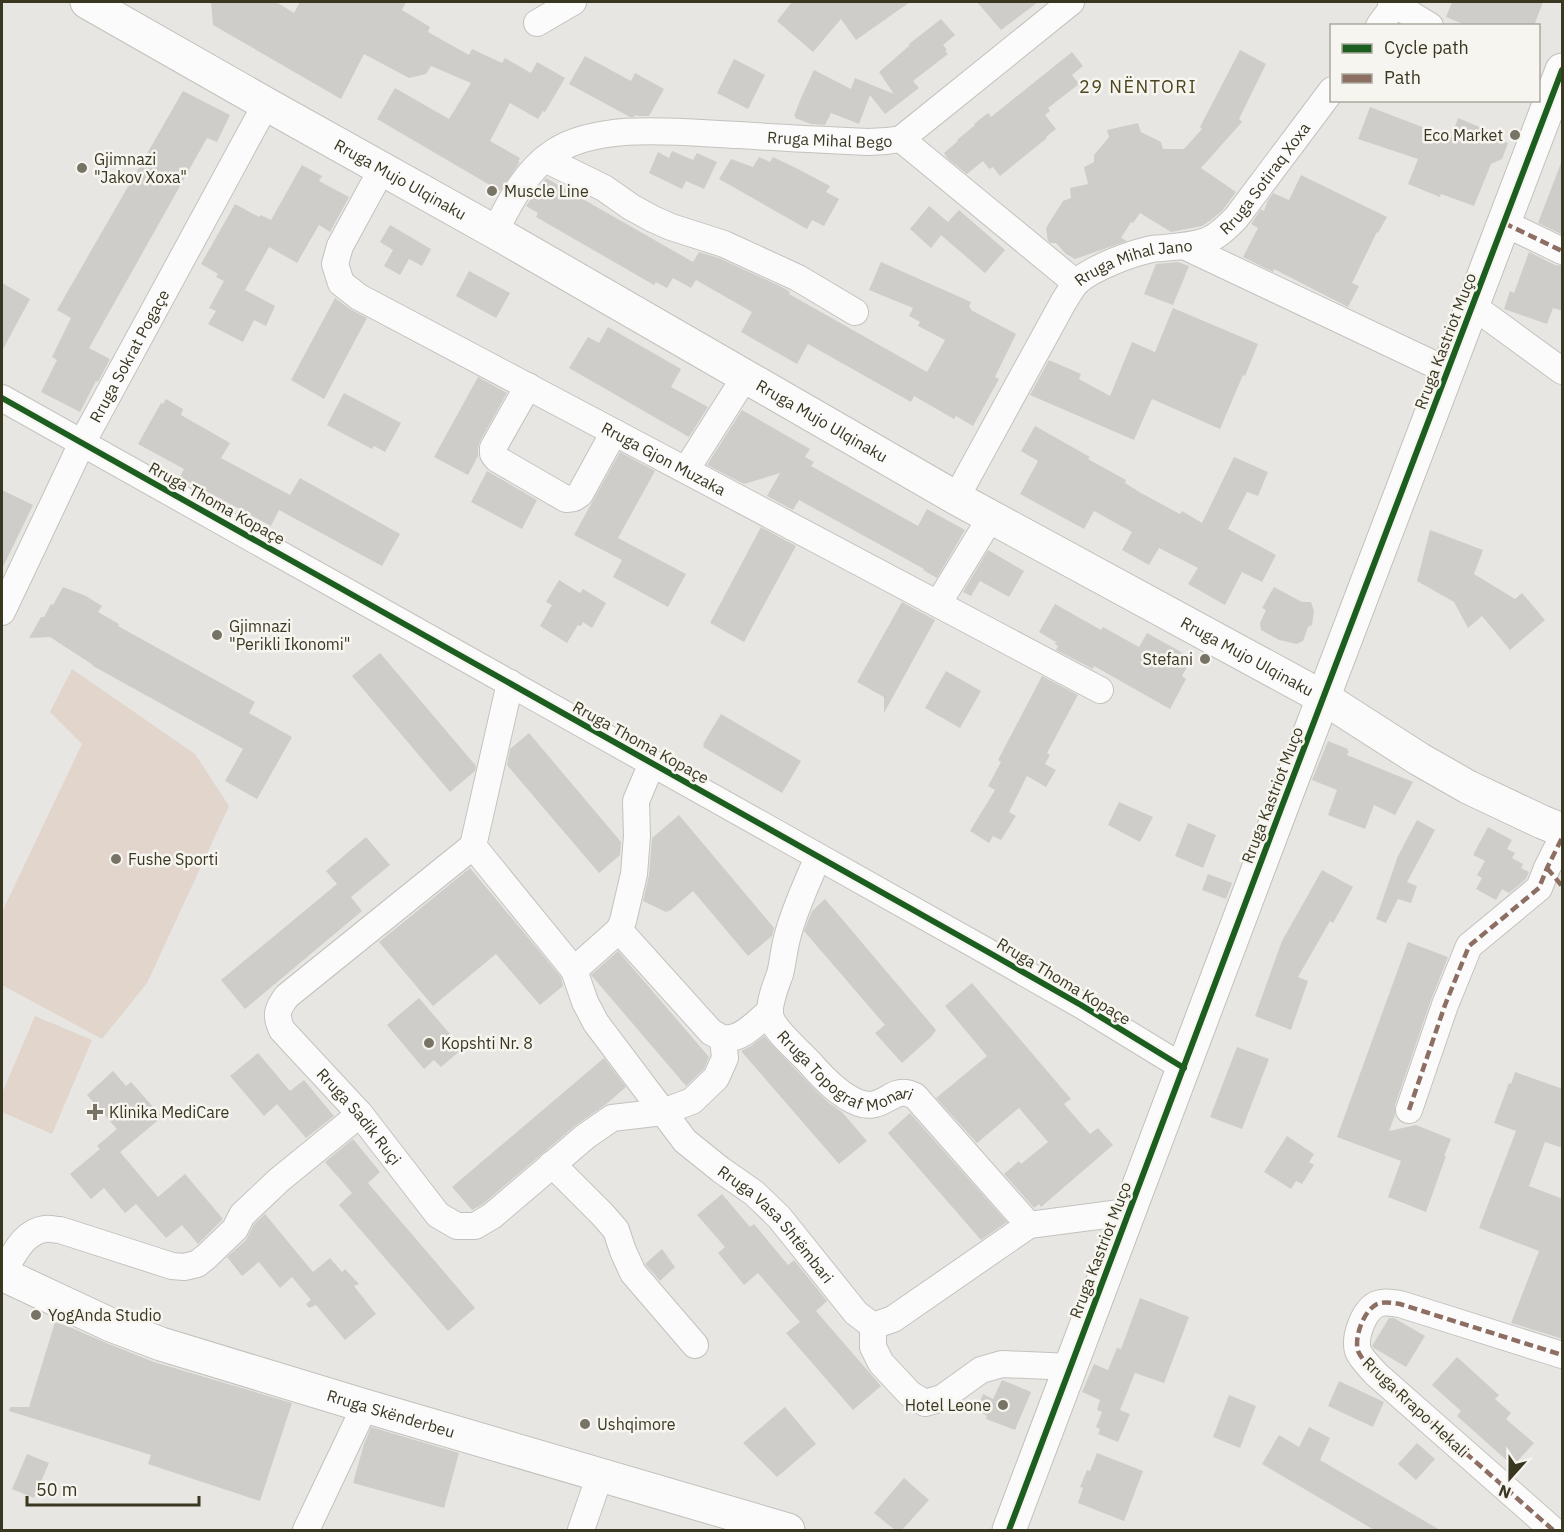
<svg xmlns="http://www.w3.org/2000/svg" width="1564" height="1532" viewBox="0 0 1564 1532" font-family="'IBM Plex Sans',sans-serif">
<rect width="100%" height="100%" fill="#e8e6e3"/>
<!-- green -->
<g fill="#e1d5cc">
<path d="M72,669L195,754L229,806L147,983L102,1039L2,985V912L82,744L50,712Z"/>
<path d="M35,1016L92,1040L52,1134L2,1112V1093Z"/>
</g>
<!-- building -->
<g fill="#cfcdc9">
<path d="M211,2H276L294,13L300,2H406L402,10L430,27L428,32L469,55L472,49L502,63L505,58L531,73L537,62L565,78L545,112L543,111L538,119L510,103L490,141L520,158L518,162H520L500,191L377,119L395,88L449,119L471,83L431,66L426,74L409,78L364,54L341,99L213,25Z"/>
<path d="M792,2H910L856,40L841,19L813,52L777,21Z"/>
<path d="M977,2H1038L1001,30Z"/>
<path d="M1452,2H1543L1534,26H1468L1446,17Z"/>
<path d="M941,19L955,35L943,45L947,50L945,51L948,54L913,81L919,88L885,114L870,95L859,124L831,113L825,125L811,124L795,118V116H794L801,98L814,70L851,89L855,78L894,94L879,72L909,46V44Z"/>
<path d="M1240,50L1266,64L1239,119L1242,122L1201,168L1236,192L1222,211L1211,220L1202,226L1171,232L1140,213L1133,223L1131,222L1121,238L1127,241L1075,259L1066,254L1056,243H1051L1048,241L1046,228L1063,201L1071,198L1070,188L1088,184L1084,167L1094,162V155L1109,137L1107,130L1138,123L1141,132L1161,142L1163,149H1184L1202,129L1200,127Z"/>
<path d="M1072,52L1083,66L1072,75L1079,84L1048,108L1050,111L1045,115L1056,129L1046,137L1047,138L1000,176L993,167L989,169L983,161L967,174L948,159L944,153L958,141L957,140L975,125L974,124L988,113L991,117Z"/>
<path d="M585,56L631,81L635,73L664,89L649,116H638L635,115L634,117H630L569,84Z"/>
<path d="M734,59L765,75L748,109L717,93Z"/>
<path d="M183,91L230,115L217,142L207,138L89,348L110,359L98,382L96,381L80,412L41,392L57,360L52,357L71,318L57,310Z"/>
<path d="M1370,107L1451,138L1458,118L1482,128L1481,132L1508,143L1502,159L1491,164L1474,206L1441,194L1440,197L1408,184L1418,159L1358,139Z"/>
<path d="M672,151L693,160L697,153L717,162L704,189L686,181L682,189L649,173L658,152L669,158Z"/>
<path d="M759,157L770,162L773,157L798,169L830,186L826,192L839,199L824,226L812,220L807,229L719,179L731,159L753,167Z"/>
<path d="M1561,163H1563V235L1538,223Z"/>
<path d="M302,165L322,176L319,181L349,197L330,232L319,225L297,263L269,247L245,290L275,306L266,326L254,320L243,342L208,324L216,311L209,308L224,281L216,277L218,274L201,264L235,204L259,217L261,215L271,220Z"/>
<path d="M1301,175L1387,217L1378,233L1377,232L1352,283L1359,286L1348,307L1274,269L1273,272L1243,257L1258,228L1251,224L1261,209L1264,211L1268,200L1273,193L1289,200Z"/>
<path d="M546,178L693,262L699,252L719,258L784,288L790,292L789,294L927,372L945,340L918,326L920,322L909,316L913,308L869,290L881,262L971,302L969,307L971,308V310L1016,334L995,377L999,379L973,426L956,416L954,419L914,396L911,402L808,344L797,364L741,332L752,312L696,280L691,288L673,278L667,288L656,282L654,285L536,217L538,213L526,206Z"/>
<path d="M929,206L948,222L959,210L1005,250L985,273L941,235L931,248L910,229Z"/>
<path d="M390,225L431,249L422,266L409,259L400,275L384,266L393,250L380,242Z"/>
<path d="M1529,252L1555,265L1563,266V311L1553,308L1547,324L1504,309L1510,291L1514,293Z"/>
<path d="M1178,262L1189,266L1173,305L1144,294L1156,264Z"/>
<path d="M469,271L510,293L496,318L456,296Z"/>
<path d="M2,283L30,299L2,351Z"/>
<path d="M335,298L350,309L367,318L324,399L291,380Z"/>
<path d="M1173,308L1258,344L1245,376L1243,375L1220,429L1152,399L1134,440L1030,395L1049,360L1081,374L1079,379L1110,396L1132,342L1155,352Z"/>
<path d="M608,327L681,369L671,387L708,407L689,437L569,368L588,337L599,343Z"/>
<path d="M478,377L507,393L480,441L478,448V456L468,475L434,457Z"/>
<path d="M344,393L401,423L385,452L374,446L372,449L327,425Z"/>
<path d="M166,399L183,409L181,415L230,443L221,458L290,495L300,478L400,534L382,566L279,510L271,526L180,477L184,469L138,444L161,403L163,404Z"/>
<path d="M742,410L810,449L805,457L814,462L811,466L918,526L927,509L965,530L937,578L923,570L924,569L799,500L793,510L767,496L780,473L744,484L707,465Z"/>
<path d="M1035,426L1090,457L1088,459L1126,480L1125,483L1141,493L1180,514L1182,511L1202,523L1234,457L1268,472L1258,496L1247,492L1228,529L1276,555L1262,582L1242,572L1225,605L1188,584L1198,568L1159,548L1149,565L1122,550L1132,532L1094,511L1084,529L1020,494L1038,461L1021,451Z"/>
<path d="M620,452L655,471L618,538L686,574L668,607L613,577L622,560L574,535Z"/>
<path d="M487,471L537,500L522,529L471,502Z"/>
<path d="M2,490L33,505L2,569Z"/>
<path d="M761,527L796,546L744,642L710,623Z"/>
<path d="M1430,530L1483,550L1474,574L1515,599L1522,593L1545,620L1510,650L1482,616L1468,628L1454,602L1417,581Z"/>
<path d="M988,550L1024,571L1009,597L980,581L971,596L963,592Z"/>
<path d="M559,580L580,593L583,589L606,603L592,628L583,622L581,626L578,625L567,643L540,626L552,605L546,602Z"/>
<path d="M63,587L86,596L102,606L98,612L119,624L118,626L255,702L249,713L292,737L257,799L225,781L243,749L93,666V665L50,637L29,638L41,617H44L51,604L53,605Z"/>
<path d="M1274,587L1302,602H1311L1314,611L1312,625L1308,627L1303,641L1297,644L1279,640L1261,630L1260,623L1266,610L1262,608Z"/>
<path d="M902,602L935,620L884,713V697L857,682Z"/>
<path d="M1055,604L1101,630L1103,627L1139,647L1147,633L1192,658L1182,676L1186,679L1170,709L1094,666L1093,669L1056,650L1058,646L1055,644L1056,642L1039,632Z"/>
<path d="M380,653L476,766L475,771L450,792L352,676Z"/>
<path d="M946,671L981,691L960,728L925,708Z"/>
<path d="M1042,676L1078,695L1047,753L1050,755L1045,764L1056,770L1046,787L1027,776L1009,812L1016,816L1001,840L993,836L989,843L970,831L995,790L988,786L1001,762L998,760Z"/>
<path d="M721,714L801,761L782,793L703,747L704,745L703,744Z"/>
<path d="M529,733L621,842L620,855L599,873L507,765L510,749Z"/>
<path d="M1328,741L1348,749L1347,751H1349L1347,755L1413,782L1395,815L1374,805L1365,829L1328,815L1337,790L1312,780Z"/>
<path d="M1119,802L1153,817L1140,842L1108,825Z"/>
<path d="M679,815L774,928L772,936L748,956L693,891L671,910L666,912L643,901L649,875L652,838Z"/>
<path d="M1417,820L1435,830L1407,882L1417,886L1411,903L1398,899L1386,923L1376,919L1398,856Z"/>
<path d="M1188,823L1216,835L1203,868L1175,856Z"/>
<path d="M1488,827L1512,840L1507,849L1515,853L1512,858L1523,864L1521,868L1529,872L1526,879L1509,893L1502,889L1496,900L1476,889L1482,878L1477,875L1485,861L1473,855Z"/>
<path d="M366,837L390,865L351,897L362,911L245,1009L221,980L337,884L326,871Z"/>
<path d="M470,868L561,977L563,986L540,1005L496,954L433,1006L379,942Z"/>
<path d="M1322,870L1353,887L1333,923L1330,921L1298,977L1308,981L1291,1030L1255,1016L1282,941Z"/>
<path d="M1208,874L1232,883L1226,899L1202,890Z"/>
<path d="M825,899L936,1030L931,1037L902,1063L875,1033L885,1025L804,931L812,911Z"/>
<path d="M1408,942L1448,957L1431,1000L1395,1105V1115L1389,1131L1416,1125L1451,1139L1444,1156H1446L1426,1212L1388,1197L1401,1161L1337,1137Z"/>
<path d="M618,951L709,1057L704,1069L686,1086L592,976L591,975Z"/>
<path d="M972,983L1071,1099L1064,1104L1090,1134L1098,1128L1113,1145L1041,1207L1039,1204L1034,1208L1004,1174L1019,1161L1021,1164L1048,1142L1019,1108L977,1143L936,1098L987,1056L945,1006Z"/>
<path d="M419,998L450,1034L448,1036L461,1050L441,1067L434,1060L424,1069L387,1025Z"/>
<path d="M764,1036L816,1091L829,1103L842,1112L867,1141L839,1164L741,1051L751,1046Z"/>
<path d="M1237,1047L1269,1059L1242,1129L1210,1117Z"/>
<path d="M258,1053L290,1091L304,1080L334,1116L306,1138L277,1104L264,1116L230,1076Z"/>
<path d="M604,1058L626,1087L605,1105L576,1125L483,1204L472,1210L452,1187Z"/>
<path d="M113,1071L126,1086L131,1082L162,1117L120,1152L158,1197L185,1174L223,1219L198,1244L182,1225L166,1238L136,1204L125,1213L104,1188L91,1199L70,1174L100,1149L97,1146L117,1129L87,1095Z"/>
<path d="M1515,1072L1563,1089V1148L1545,1142L1529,1186L1563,1199V1339L1511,1323L1539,1251L1479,1228L1516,1131L1494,1123L1509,1083L1511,1084Z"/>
<path d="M910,1113L1007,1222L981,1240L888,1133Z"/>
<path d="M1287,1136L1314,1154L1309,1162L1314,1165L1302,1184L1296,1181L1291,1189L1264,1172Z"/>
<path d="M353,1139L380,1172L368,1183L475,1308L448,1331L339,1205L352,1193L325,1162Z"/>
<path d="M722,1194L750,1227L754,1224L788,1265L794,1260L827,1301L816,1311L881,1386L853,1410L786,1333L800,1322L758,1273L744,1285L718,1253L725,1247L697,1215Z"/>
<path d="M265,1214L313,1272L330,1258L342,1272L345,1269L359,1284L354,1286L376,1314L345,1340L316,1305L309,1308L306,1304L311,1300L292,1277L280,1288L259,1262L242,1276L227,1257L246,1240L254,1224Z"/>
<path d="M662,1249L675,1267L660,1281L645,1264Z"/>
<path d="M1140,1298L1189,1317L1164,1383L1135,1373L1120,1410L1130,1414L1118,1442L1098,1434L1100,1429L1096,1427L1102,1412L1097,1410L1100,1400L1082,1392L1094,1364L1108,1370L1117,1348L1121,1349Z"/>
<path d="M1389,1318H1394L1425,1336L1406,1367L1374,1348L1372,1346Z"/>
<path d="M55,1322L72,1328L104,1342L154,1362L292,1403L260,1501L148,1464L151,1455L9,1411L10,1407H29Z"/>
<path d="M1457,1357L1499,1395L1495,1399L1511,1413L1506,1419L1534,1443L1513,1466L1457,1416L1461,1411L1432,1385Z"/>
<path d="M1002,1380L1031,1392L1015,1430L986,1419L987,1416L977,1410L983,1394L993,1399Z"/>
<path d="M1339,1381L1384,1402L1373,1427L1328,1406Z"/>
<path d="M1229,1395L1256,1406L1240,1448L1213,1437Z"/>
<path d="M785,1407L816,1444L777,1477L743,1443Z"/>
<path d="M371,1427L459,1453L444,1508L353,1483L364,1444Z"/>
<path d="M1309,1427L1330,1438L1320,1460L1440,1530H1374L1262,1464L1279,1435L1299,1447Z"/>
<path d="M1417,1443L1435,1459L1416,1480L1398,1464Z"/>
<path d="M1097,1453L1143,1471L1124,1521L1078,1503L1083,1488L1080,1487L1087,1470L1090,1471Z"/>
<path d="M27,1454L49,1463L34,1498L12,1489Z"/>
<path d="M904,1478L929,1500L902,1530H895L874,1513Z"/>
</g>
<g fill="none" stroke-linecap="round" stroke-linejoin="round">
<defs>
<g id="street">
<path d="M1391,2L1430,26"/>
<path d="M537,23L573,2"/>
<path d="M1379,26L1395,4"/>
<path d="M901,139L1076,283"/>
<path d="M545,159L604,188L631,207L653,219L671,227L724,244L798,278L855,312"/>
<path id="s1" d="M382,169L340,246L335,264L341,283L359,297L1100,690"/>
<path d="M1504,223L1562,251"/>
<path id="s2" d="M495,232C509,203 526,170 554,152C602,121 685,133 739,135C782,138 825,140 868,142L887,141L901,139L1071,2"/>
<path d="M1184,246L1448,371"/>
<path d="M1473,306L1562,371"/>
<path d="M528,386L493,448V454L497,459L566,499L574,498L580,494L614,432"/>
<path d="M2,398L988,952L1081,1005L1184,1068"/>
<path d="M686,470L745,377"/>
<path id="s3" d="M956,498L1064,301C1068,295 1072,287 1077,282C1092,268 1132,253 1152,249C1169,247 1186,247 1203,242C1216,238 1226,228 1236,218L1332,90"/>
<path d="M938,604L991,517"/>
<path id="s4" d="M2,612L82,443L266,104"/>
<path id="s5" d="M473,846L574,970L585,1002L596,1023L685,1141L721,1170L754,1193L779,1217L856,1313L873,1326L893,1319L1029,1225L1128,1212"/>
<path id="s6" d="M473,846L287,996C277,1009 275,1015 282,1030L360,1114L438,1215L457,1226H475L492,1216L586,1136L612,1118L663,1112L692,1101L716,1078L725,1058L723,1039"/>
<path d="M473,846L510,683"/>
<path id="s7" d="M818,857C807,883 794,910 787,938C784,949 783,962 780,974C776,985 767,1007 771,1018C775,1031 800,1052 810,1063C823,1078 840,1096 859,1103C881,1111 891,1090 906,1093C909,1093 912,1095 915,1096L1029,1225"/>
<path d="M619,930L711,1032C715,1034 720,1038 724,1038C741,1041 758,1021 770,1011"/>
<path d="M574,970L619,930L623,921L634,874L637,836L636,801L652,763"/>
<path d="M1409,1110L1445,1005L1469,946L1539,888L1547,868L1562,838"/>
<path d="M552,1164L603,1215L616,1230L623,1251L633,1273L695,1345"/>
<path d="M2,1274C13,1257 22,1232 45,1229C49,1228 55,1230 60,1230L172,1266L184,1267L197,1264L207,1256L235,1229L242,1215L279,1180L360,1114"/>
<path d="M873,1326V1347L881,1363L910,1394L925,1403L942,1398L981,1370L1002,1364L1071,1367"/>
<path d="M306,1530L365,1406"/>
<path d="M581,1530L600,1475"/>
<path d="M1553,1530L1376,1374C1370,1367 1362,1360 1358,1351C1354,1338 1363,1311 1377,1304C1384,1301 1393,1303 1400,1304L1562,1355"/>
</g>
<g id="secondary">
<path id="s8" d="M87,2L266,104L495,232L956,498L1324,698L1419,759L1468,787L1542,822L1562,830"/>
<path id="s9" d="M2,1274L111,1325L161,1344L365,1406L788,1530"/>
<path d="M1009,1530L1282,806L1562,70"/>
</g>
</defs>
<!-- street casing -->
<use href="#street" stroke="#c4c2be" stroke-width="28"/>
<!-- secondary casing -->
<use href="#secondary" stroke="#c2c0bb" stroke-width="35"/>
<!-- street -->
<use href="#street" stroke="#fcfbfb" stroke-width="26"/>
<!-- secondary -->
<use href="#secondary" stroke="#fcfbfb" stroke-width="33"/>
<!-- quiet -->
<g stroke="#8d6e63" stroke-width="4.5" stroke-dasharray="9 4.5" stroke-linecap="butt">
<path d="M1504,223L1562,251"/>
<path d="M1547,868L1562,886"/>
<path d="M1409,1110L1445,1005L1469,946L1539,888L1547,868L1562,838"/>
<path d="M1553,1530L1376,1374C1370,1367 1362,1360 1358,1351C1354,1338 1363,1311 1377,1304C1384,1301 1393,1303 1400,1304L1562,1355"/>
</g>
<defs>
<g id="cycleway">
<path d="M2,398L988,952L1081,1005L1184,1068"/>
<path d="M1009,1530L1282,806L1562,70"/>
</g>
</defs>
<!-- cycleway casing -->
<use href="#cycleway" stroke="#f7f5f0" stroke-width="10"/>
<!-- cycleway -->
<use href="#cycleway" stroke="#1b5e20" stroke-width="6"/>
</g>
<!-- markers -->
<g fill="#777465" stroke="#f7f5f0" stroke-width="2">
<circle cx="1515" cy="135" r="6"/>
<circle cx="82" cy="168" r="6"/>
<circle cx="492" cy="191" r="6"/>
<circle cx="217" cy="635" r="6"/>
<circle cx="1205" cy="659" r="6"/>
<circle cx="116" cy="859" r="6"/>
<circle cx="429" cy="1043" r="6"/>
<path d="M92 1103h6v6h6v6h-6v6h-6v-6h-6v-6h6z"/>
<circle cx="36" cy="1315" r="6"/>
<circle cx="1003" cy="1405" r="6"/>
<circle cx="585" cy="1424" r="6"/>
</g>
<g text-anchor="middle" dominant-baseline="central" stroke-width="5" stroke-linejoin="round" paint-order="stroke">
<!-- poi labels -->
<g font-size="16" fill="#3a3721" stroke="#f7f5f0" text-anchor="start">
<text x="1503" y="135" text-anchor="end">Eco Market</text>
<text x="94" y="159">Gjimnazi<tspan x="94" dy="18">"Jakov Xoxa"</tspan></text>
<text x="504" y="191">Muscle Line</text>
<text x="229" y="626">Gjimnazi<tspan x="229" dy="18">"Perikli Ikonomi"</tspan></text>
<text x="1193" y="659" text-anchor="end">Stefani</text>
<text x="128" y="859">Fushe Sporti</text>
<text x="441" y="1043">Kopshti Nr. 8</text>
<text x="109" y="1112">Klinika MediCare</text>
<text x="48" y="1315">YogAnda Studio</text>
<text x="991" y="1405" text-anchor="end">Hotel Leone</text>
<text x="597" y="1424">Ushqimore</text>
</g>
<!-- street labels -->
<g font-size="16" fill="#3a3721" stroke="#f7f5f0">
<text stroke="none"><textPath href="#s2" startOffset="380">Rruga Mihal Bego</textPath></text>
<text stroke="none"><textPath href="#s3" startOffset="472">Rruga Sotiraq Xoxa</textPath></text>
<text stroke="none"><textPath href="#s8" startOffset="360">Rruga Mujo Ulqinaku</textPath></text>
<text stroke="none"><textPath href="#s3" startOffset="309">Rruga Mihal Jano</textPath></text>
<text transform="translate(1445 341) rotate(-69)">Rruga Kastriot Muço</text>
<text stroke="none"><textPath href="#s4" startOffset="286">Rruga Sokrat Pogaçe</textPath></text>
<text stroke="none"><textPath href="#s8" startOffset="846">Rruga Mujo Ulqinaku</textPath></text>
<text stroke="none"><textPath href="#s1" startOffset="494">Rruga Gjon Muzaka</textPath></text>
<text transform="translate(217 503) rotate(29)">Rruga Thoma Kopaçe</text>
<text stroke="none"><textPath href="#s8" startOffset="1332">Rruga Mujo Ulqinaku</textPath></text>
<text transform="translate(641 742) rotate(29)">Rruga Thoma Kopaçe</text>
<text transform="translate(1272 795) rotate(-69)">Rruga Kastriot Muço</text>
<text transform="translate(1064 981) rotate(31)">Rruga Thoma Kopaçe</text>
<text stroke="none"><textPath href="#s7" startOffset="268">Rruga Topograf Monari</textPath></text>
<text stroke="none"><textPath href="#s6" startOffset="392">Rruga Sadik Ruçi</textPath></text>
<text stroke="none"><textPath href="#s5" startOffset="489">Rruga Vasa Shtëmbari</textPath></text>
<text transform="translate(1100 1250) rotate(-69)">Rruga Kastriot Muço</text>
<text transform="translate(1416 1407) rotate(43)">Rruga Rrapo Hekali</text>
<text stroke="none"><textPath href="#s9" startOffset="414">Rruga Skënderbeu</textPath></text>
</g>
<!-- neighbourhood labels -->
<g font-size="18" letter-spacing="1.5" fill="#4c471e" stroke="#f7f5f0">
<text x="1138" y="86">29 NËNTORI</text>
</g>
</g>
<!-- border -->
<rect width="1564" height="1532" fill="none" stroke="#3a3721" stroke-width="6"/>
<!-- legend -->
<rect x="1330" y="24" width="210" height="78" fill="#f7f5f0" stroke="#aba99d" stroke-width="1.5"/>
<rect x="1342" y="44" width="30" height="9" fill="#1b5e20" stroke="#aba99d" stroke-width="1.5"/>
<text x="1384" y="54" font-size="18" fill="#3a3721">Cycle path</text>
<rect x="1342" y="74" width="30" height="9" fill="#8d6e63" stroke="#aba99d" stroke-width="1.5"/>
<text x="1384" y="84" font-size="18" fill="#3a3721">Path</text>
<!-- north arrow -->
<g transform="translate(1510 1478) rotate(201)" stroke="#f7f5f0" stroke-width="4.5" paint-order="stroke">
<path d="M0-4.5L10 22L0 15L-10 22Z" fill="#3a3721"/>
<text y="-9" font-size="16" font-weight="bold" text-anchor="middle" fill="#3a3721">N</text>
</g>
<!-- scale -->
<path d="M27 1496v9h172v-9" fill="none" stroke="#3a3721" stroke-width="3"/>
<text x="36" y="1496" font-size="18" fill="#3a3721" stroke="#f7f5f0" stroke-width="4.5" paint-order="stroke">50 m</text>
</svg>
